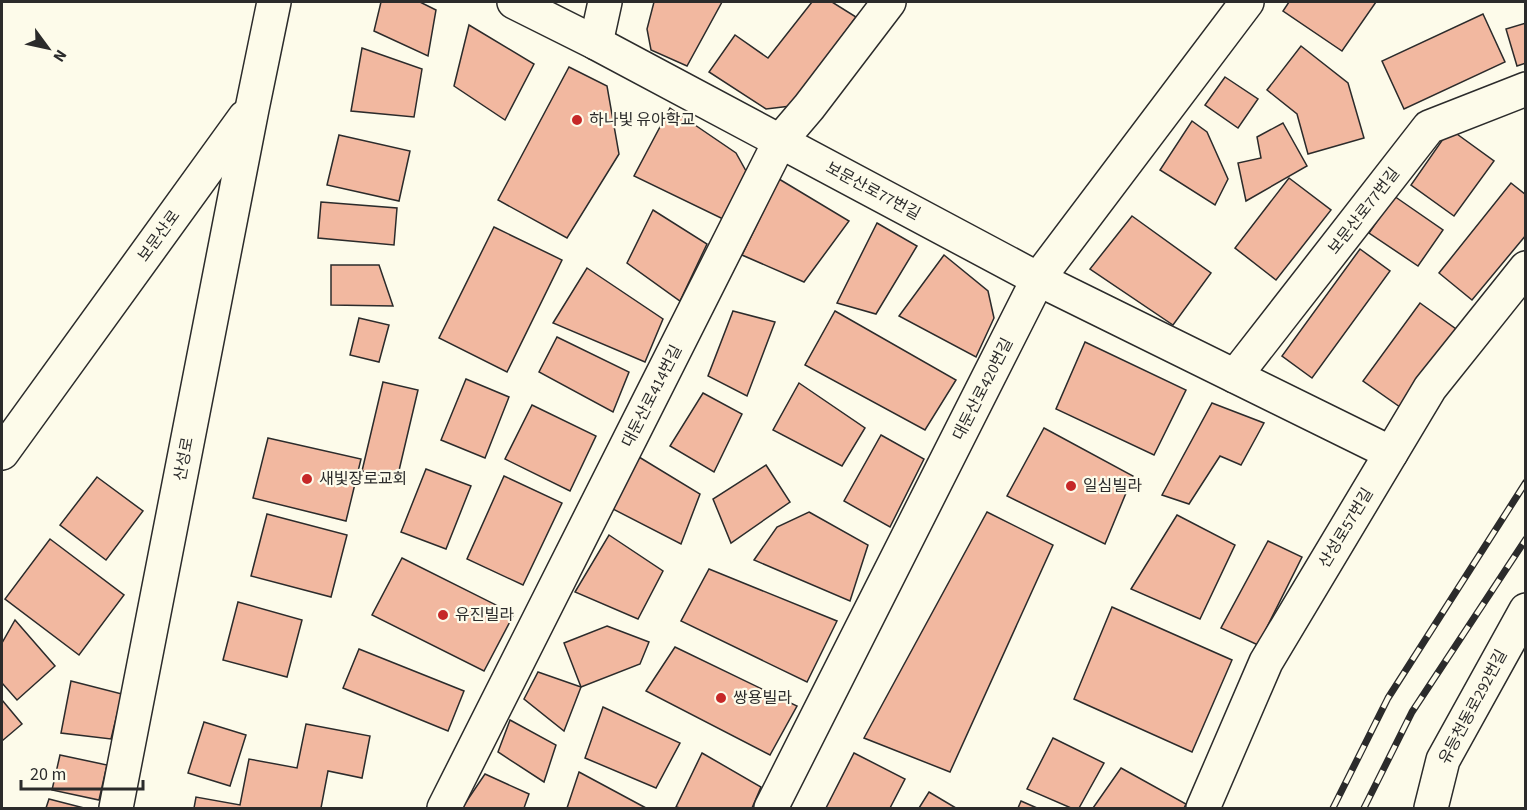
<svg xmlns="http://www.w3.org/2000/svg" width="1527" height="810" viewBox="0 0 1527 810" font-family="'Source Sans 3','Noto Sans KR',sans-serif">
<rect width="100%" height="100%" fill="#fdfbea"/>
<!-- building -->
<g fill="#f2b8a0" stroke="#2b2b2b" stroke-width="1.5">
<path d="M381,2H420L436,10L428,56L374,31Z"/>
<path d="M654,2H722L687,66L651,50L647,29Z"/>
<path d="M812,2H832L856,17L791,106L766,109L709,72L735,35L768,58Z"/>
<path d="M1289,2H1376L1342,51L1283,11Z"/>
<path d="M1483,14L1505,62L1404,109L1382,61Z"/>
<path d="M1526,23V63L1517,66L1506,29Z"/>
<path d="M469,25L534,64L505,120L454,86Z"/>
<path d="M1301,46L1348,83L1364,138L1308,154L1297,114L1267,90Z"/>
<path d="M362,48L422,69L414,117L351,111Z"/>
<path d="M569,67L607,86L619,154L567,238L498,200Z"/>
<path d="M1225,77L1258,99L1238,128L1205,105Z"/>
<path d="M670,108L736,153L746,171L723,219L634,176Z"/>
<path d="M1192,121L1207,132L1228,179L1215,205L1160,170Z"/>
<path d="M1283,123L1307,166L1246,201L1238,163L1261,158L1257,137Z"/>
<path d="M1450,129L1494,161L1454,216L1411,185Z"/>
<path d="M339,135L410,151L399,201L327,185Z"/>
<path d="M1289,178L1331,210L1276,280L1235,248Z"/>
<path d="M779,179L849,221L804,282L742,255Z"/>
<path d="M1511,183L1526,195V235L1472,300L1439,273Z"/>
<path d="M1394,196L1443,230L1418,266L1369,233Z"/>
<path d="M321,202L397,208L394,245L318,238Z"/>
<path d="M653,210L707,244L680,301L627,263Z"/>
<path d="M1132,216L1211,273L1173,325L1090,269Z"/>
<path d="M877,223L917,246L876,314L837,303Z"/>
<path d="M494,227L562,260L507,372L439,338Z"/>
<path d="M1360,249L1390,271L1312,378L1282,356Z"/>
<path d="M944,255L988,291L994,318L976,357L899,316Z"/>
<path d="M331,265H379L393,306L331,305Z"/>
<path d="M587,268L663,319L645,362L553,323Z"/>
<path d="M1420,303L1456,329L1400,407L1363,381Z"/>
<path d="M733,311L775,322L747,396L708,376Z"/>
<path d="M835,311L956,380L925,430L805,365Z"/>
<path d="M359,318L389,325L379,362L350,355Z"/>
<path d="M557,337L629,372L613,412L539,372Z"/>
<path d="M1085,342L1186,390L1154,455L1056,409Z"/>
<path d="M466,379L509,397L485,458L441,440Z"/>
<path d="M383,382L418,390L397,479L362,471Z"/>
<path d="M799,383L865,428L842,466L773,430Z"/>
<path d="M703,393L742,414L714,472L670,446Z"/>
<path d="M1212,403L1264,423L1241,465L1220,456L1189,504L1162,495Z"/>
<path d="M532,405L596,436L570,491L505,459Z"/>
<path d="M1044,428L1133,476L1105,544L1007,496Z"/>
<path d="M881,435L924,459L890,527L844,501Z"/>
<path d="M268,438L361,459L346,521L253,498Z"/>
<path d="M639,457L700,494L681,544L611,508Z"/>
<path d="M766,465L790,502L731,543L713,499Z"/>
<path d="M426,469L471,486L446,549L401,532Z"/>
<path d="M504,476L562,503L523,585L467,559Z"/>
<path d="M97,477L143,511L106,560L60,525Z"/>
<path d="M809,512L868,545L850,601L754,560L777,527Z"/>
<path d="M987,512L1053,545L950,772L864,738Z"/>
<path d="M267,514L347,535L331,597L251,576Z"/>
<path d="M1177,515L1235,545L1200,619L1131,589Z"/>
<path d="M609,535L663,571L638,619L575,592Z"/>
<path d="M50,539L124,595L79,655L5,599Z"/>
<path d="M1268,541L1302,557L1258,645L1221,628Z"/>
<path d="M402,558L514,614L484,671L372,615Z"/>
<path d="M709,569L837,621L807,682L681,621Z"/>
<path d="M238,602L302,620L287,677L223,660Z"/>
<path d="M1112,607L1232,660L1192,752L1074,699Z"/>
<path d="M15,620L55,666L17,700L2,683V643Z"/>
<path d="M607,626L649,642L640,664L581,687L564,643Z"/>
<path d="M675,647L797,706L770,755L646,691Z"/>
<path d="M359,649L464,691L448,731L343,688Z"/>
<path d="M538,672L581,687L564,731L524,699Z"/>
<path d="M71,681L122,694L111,739L61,733Z"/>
<path d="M2,700L22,724L2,741Z"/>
<path d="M603,707L680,743L656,788L585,758Z"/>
<path d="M510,720L556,745L544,782L498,752Z"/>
<path d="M204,722L246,735L230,786L188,773Z"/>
<path d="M306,724L370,736L362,778L328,771L321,808H194L196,797L240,805L249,759L297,768Z"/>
<path d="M1053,738L1104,763L1079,808H1071L1027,789Z"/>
<path d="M702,753L761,787L752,808H680L676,807Z"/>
<path d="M854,753L905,779L890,808H826Z"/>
<path d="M60,755L107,765L99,800L52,790Z"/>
<path d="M1121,768L1186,804L1184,808H1093Z"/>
<path d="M579,772L646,808H567Z"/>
<path d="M485,774L529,794L524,808H462Z"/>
<path d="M929,792L956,808H919Z"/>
<path d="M49,799L84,808H46Z"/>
<path d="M1021,801L1037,808H1018Z"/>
</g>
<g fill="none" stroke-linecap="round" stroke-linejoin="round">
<defs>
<g id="street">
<path d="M514,2L596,43L1038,279L1391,453"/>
<path d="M596,43L605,2"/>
<path d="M1235,376L1429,127L1526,89"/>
<path d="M444,808L780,141L809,107L889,2"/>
<path d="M771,808L1038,279L1247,2"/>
<path d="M1203,808L1266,662L1430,388L1526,268"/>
<path d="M1431,808L1443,760L1526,610"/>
</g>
<g id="secondary">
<path d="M2,453L245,117"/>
<path d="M116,808L252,109L274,2"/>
</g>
</defs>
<!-- street casing -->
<use href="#street" stroke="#2b2b2b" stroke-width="36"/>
<!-- secondary casing -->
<use href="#secondary" stroke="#2b2b2b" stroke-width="36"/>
<!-- street -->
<use href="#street" stroke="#fdfbea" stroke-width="33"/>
<!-- secondary -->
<use href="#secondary" stroke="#fdfbea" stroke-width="33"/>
<defs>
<g id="rail">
<path d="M1333,808L1388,698L1526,482"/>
<path d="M1364,808L1412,712L1526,539"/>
</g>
</defs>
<!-- rail casing -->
<use href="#rail" stroke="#2b2b2b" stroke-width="7"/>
<!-- rail -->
<use href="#rail" stroke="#fdfbea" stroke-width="4.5" stroke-dasharray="14" stroke-linecap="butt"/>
</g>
<!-- markers -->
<g fill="#c62828" stroke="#fdfbea" stroke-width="2">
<circle cx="577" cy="120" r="6"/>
<circle cx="307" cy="479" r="6"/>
<circle cx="1071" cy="486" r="6"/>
<circle cx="443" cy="615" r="6"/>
<circle cx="721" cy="698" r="6"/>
</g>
<g text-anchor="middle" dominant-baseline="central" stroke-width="4.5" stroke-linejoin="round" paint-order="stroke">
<!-- poi labels -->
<g font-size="16" fill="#2b2b2b" stroke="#fdfbea" text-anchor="start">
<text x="589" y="120">하나빛 유아학교</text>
<text x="319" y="479">새빛장로교회</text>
<text x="1083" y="486">일심빌라</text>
<text x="455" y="615">유진빌라</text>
<text x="733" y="698">쌍용빌라</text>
</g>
<!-- street labels -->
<g font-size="16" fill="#2b2b2b" stroke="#fdfbea">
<text transform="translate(873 191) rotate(28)">보문산로77번길</text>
<text transform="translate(1364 211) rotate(-52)">보문산로77번길</text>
<text transform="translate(159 236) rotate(-54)">보문산로</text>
<text transform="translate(983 389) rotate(-63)">대둔산로420번길</text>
<text transform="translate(652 396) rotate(-63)">대둔산로414번길</text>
<text transform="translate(184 459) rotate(-79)">산성로</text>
<text transform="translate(1346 528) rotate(-59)">산성로57번길</text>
<text transform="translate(1473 707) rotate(-62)">유등천동로292번길</text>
</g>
</g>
<!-- border -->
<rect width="1527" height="810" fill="none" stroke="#2b2b2b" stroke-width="6"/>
<!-- north arrow -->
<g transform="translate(48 48) rotate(123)" stroke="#fdfbea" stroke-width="4.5" paint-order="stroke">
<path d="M0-4.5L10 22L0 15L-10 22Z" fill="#2b2b2b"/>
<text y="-9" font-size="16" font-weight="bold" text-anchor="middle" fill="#2b2b2b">N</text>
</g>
<!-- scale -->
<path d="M21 780v9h122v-9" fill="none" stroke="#2b2b2b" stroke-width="3"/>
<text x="30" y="780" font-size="18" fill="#2b2b2b" stroke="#fdfbea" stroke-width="4.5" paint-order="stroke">20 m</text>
</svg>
